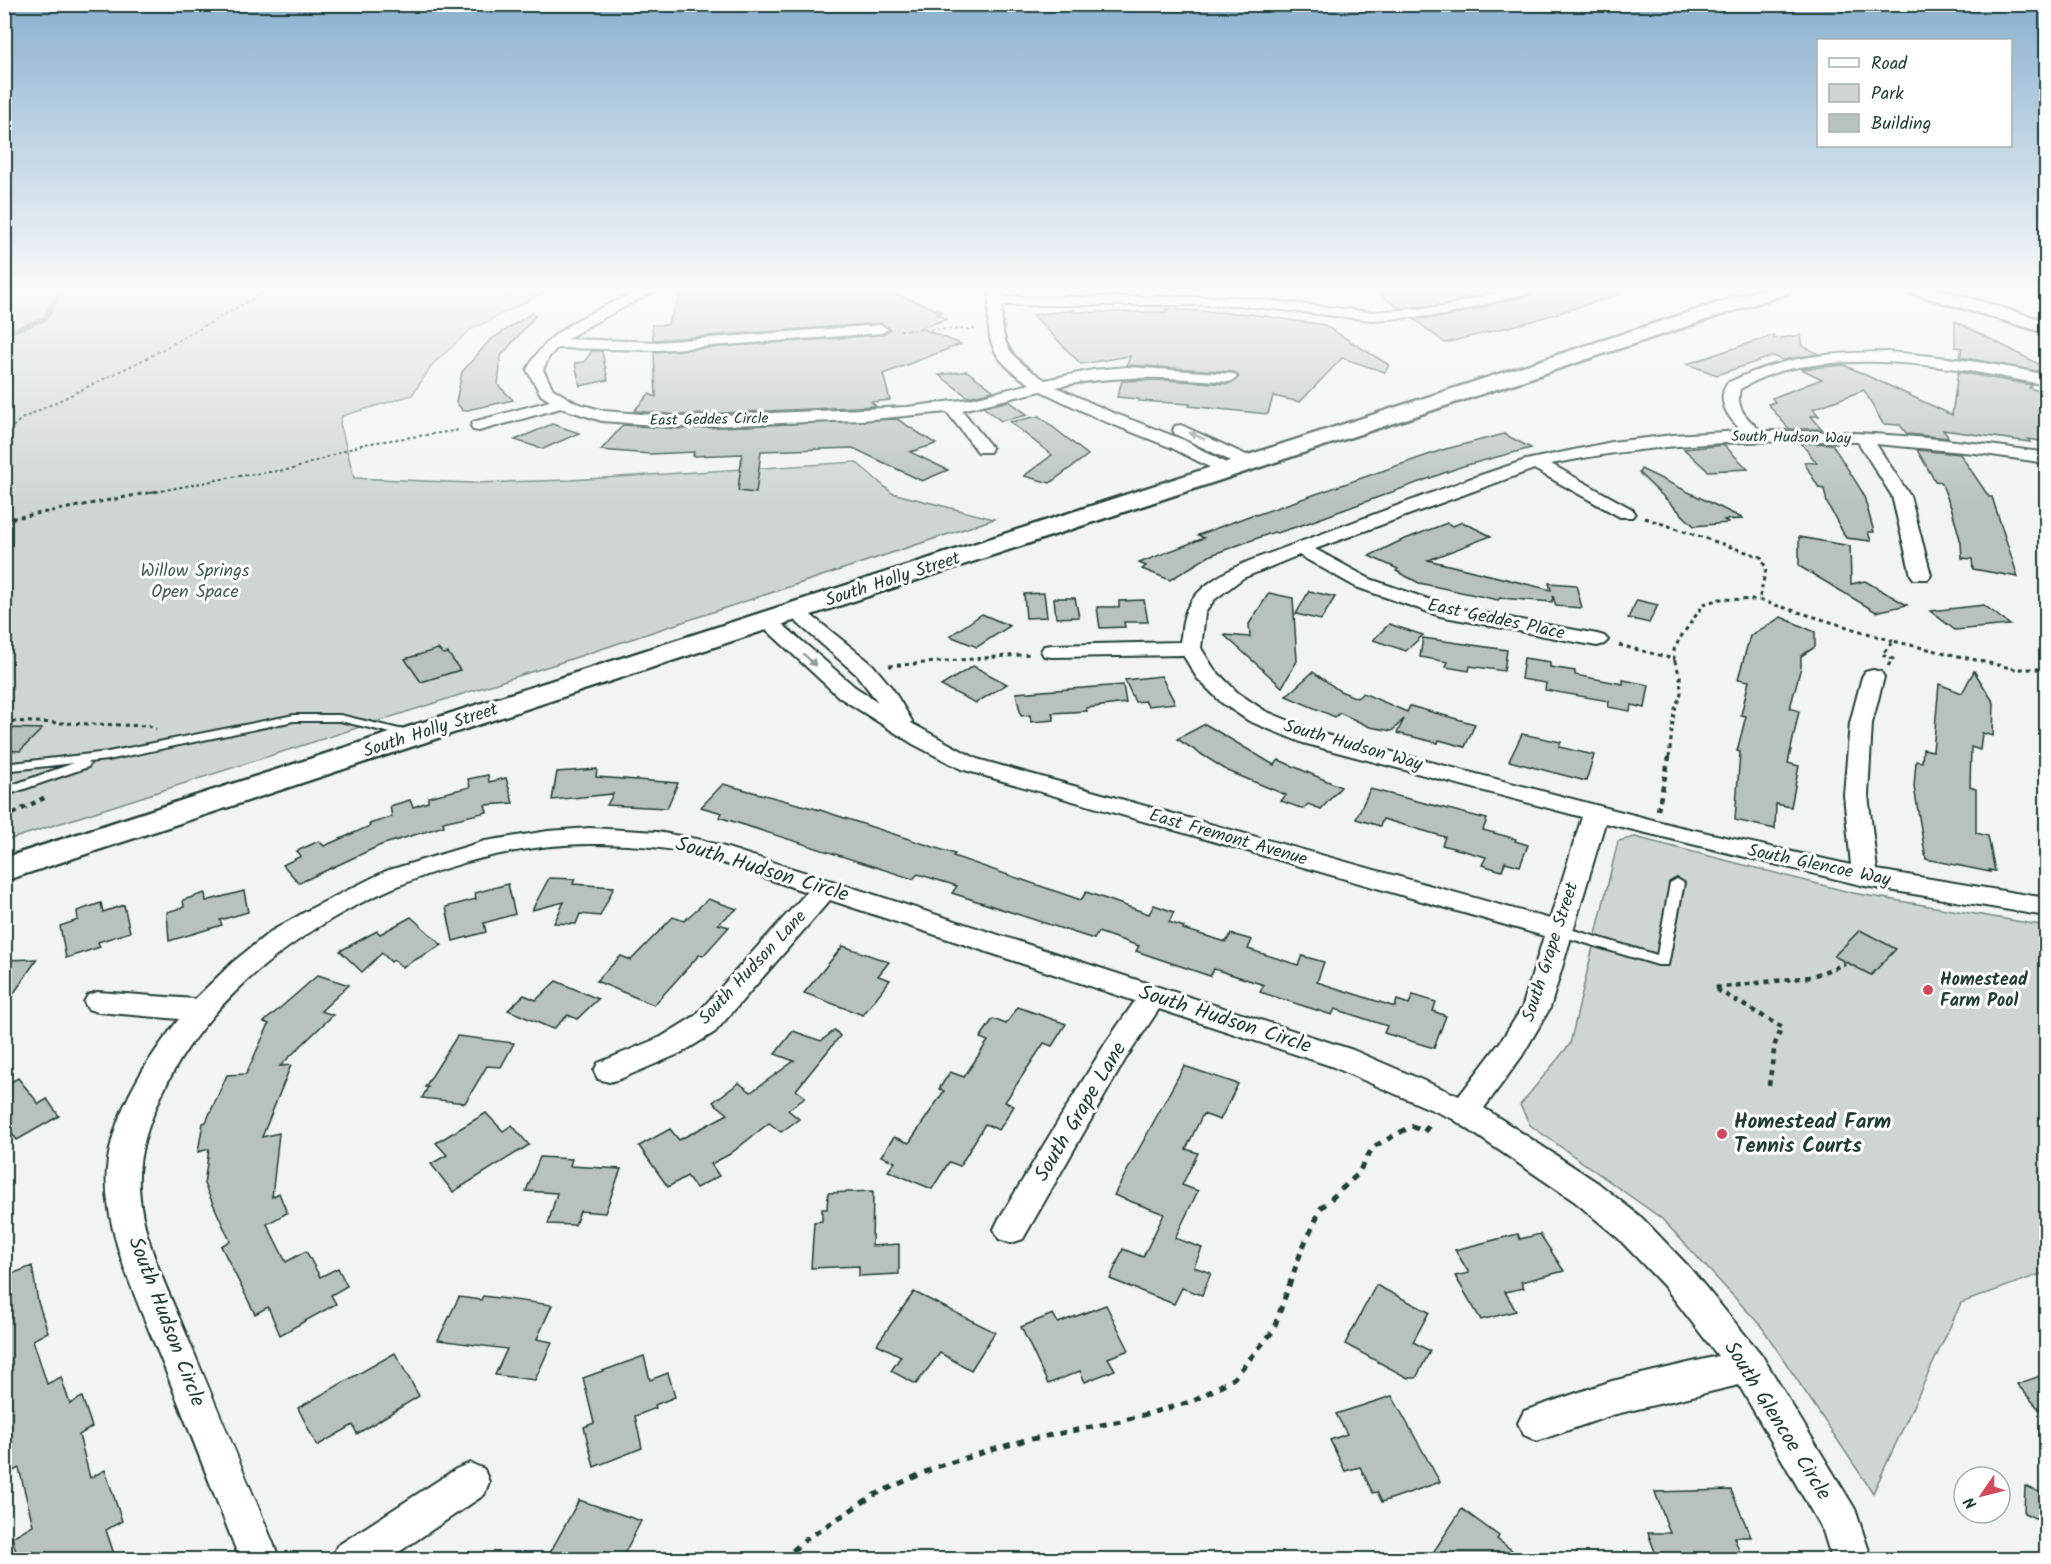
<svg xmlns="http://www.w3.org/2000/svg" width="2051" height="1564" viewBox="0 0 2051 1564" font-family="Kalam,sans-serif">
<rect width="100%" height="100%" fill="#f2f3f3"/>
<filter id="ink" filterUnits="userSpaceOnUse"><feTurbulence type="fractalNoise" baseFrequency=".0167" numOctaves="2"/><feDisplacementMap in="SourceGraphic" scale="12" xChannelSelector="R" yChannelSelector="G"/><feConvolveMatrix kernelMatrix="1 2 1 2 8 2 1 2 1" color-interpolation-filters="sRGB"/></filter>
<g filter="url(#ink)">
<!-- green -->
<g fill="#ced5d3" stroke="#768984" stroke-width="1.5">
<path d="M4,289H551L470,330L433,364L412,395L342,416L340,423L354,478L472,483L571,480L856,462L892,493L994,519L565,661L5,841Z"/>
<path d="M1635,837L1853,893L2046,926V1272L1961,1303L1873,1493L1761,1326L1661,1218L1530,1125L1520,1105L1570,1044L1618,841Z"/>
</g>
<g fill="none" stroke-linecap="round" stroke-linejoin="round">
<!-- stream -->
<path stroke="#6d807b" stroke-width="5" d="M4,334L45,319L62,289"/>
</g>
<!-- building -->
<g fill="#b7c1bd" stroke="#1f3d34" stroke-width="1.5">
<path d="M684,289H883L943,312L937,314L947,319L920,328L961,344L883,374L890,400L871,402L876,406L680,415L634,411L649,394L656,397L654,352L881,335L890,330L881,323L653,340L652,325H667Z"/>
<path d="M1374,289H1499L1444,305L1398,308Z"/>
<path d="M1535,289H1620L1621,294L1532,321L1445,343L1414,319L1446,317L1532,294Z"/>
<path d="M1165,309L1250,314L1324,325L1389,365L1385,372L1342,358L1300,402L1273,396L1268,414L1189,406L1190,404L1139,401V399L1117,397L1122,381L1164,380L1229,384L1239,377L1234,372L1127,365L1130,356L1081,364L1033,315L1074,310L1073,312H1166Z"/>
<path d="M532,313L535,316L501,356L498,385L513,400L463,411L456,402L462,372L490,340Z"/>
<path d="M1955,321L2004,346L2046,368L2042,372L1960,357L1962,348L1955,347Z"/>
<path d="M1773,335L1774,339L1800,335L1802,346L1819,354L1782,360L1773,356L1717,375L1687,364Z"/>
<path d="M592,351H602L608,380L580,386L575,363L584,362Z"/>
<path d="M1844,365L1952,415L1958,372L2032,385L2029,388L2046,393V442L2028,439L2030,442L1943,430L1949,438L1907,434L1900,425L1883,424L1864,390L1813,409L1819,416H1811L1822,429H1789L1768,404L1775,402L1772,398L1822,379L1801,369Z"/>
<path d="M967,371L994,391L968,397L939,375Z"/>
<path d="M1009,401L1028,415L1001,421L983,407Z"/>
<path d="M1039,416L1088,455L1050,483L1024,476L1052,455L1010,422Z"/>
<path d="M897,419L936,444L910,452L948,470L922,481L853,448L761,451L756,493L738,491L742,454L693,456L694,452L650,454L601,450L623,425L680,429Z"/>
<path d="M552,424L579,433L543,449L515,440Z"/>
<path d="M1504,434L1531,448L1463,466L1305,524L1277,533L1274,532L1211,555L1170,580L1142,569L1146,566L1139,563L1204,538L1198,535L1254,514L1256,515L1442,450Z"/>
<path d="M1801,443L1832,444L1863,493L1874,532H1868L1871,541L1846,538L1827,503L1824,489L1819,488L1804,462L1817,463Z"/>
<path d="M1724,445L1748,469L1708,471L1684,449Z"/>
<path d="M1917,450L1960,454L1989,497H1992L2018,577L1973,569L1972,559L1962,558L1961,543L1952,510L1941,482L1935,481Z"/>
<path d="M1641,469L1744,519L1724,520L1728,523L1694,526L1639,473Z"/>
<path d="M1462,522L1491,536L1428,560L1551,590L1549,583L1576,585L1582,608L1556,606L1553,596L1552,602L1500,598L1498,600L1419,583L1396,571L1398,569L1369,556L1400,541L1447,523L1453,526Z"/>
<path d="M1799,537L1850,546L1851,584L1865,581L1907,605L1876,612L1799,566Z"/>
<path d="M1309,591L1335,597L1321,620L1296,614Z"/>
<path d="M1044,593L1047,617L1026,618L1024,594Z"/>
<path d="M1269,593L1293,598L1297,661L1282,687L1224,635L1250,637L1249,624Z"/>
<path d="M1054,598H1075L1079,617L1056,618Z"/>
<path d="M1144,600L1148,622H1124L1125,627L1100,628L1097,607H1119V601Z"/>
<path d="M1637,600L1658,605L1649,623L1628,618Z"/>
<path d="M1984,605L2010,625L1955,630L1930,611Z"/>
<path d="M982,614L1010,626L977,647L950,636Z"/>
<path d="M1781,617L1815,632V647L1801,656V667L1790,708L1799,711L1788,763L1799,766L1791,807L1776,804L1775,829L1735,820L1740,752L1737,751L1746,716L1741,715L1749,681L1738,679L1750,636Z"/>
<path d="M1389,624L1423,635L1406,651L1373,640Z"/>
<path d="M1423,638L1507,650L1504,671L1470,666L1469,671L1446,667L1448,662L1420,657Z"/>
<path d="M438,649L443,654L448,653L460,670L421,682L405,659Z"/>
<path d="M1524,658L1550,662V667L1575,671V675L1623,684V680L1649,685L1645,708L1631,705L1630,711L1608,707L1609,701L1545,690L1546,683L1521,679Z"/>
<path d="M973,666L1007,684L976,703L941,686Z"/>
<path d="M1974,671L1994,703L1993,736L1982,733L1980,750L1971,747L1970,787L1976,789V833L1988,836L1995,871L1989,870L1990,872L1926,859L1914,787L1916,761L1922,762L1923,749L1933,751L1939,684L1962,693Z"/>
<path d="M1313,672L1340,691L1357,698L1363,693L1407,712L1410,706L1475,724L1465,747L1439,740L1438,743L1397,733L1404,719L1392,731L1370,727L1340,713L1335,717L1286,696Z"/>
<path d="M1161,676L1175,703L1148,706L1145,701L1135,702L1125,680Z"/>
<path d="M1123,685L1126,703L1086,708L1087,711L1052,713L1054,720L1031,722L1030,715L1021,716L1016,693Z"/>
<path d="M1205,724L1274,765L1279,760L1341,787L1321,809L1308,804L1303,809L1281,801L1286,795L1228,771L1177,739Z"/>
<path d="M4,728L42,729L20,751L4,750Z"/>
<path d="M1522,734L1561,742L1559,747L1594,755L1586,781L1509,761Z"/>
<path d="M597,769L596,777L678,783L667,808L607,805L613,794L552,800L557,772Z"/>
<path d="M488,775L489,782L506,778L513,803L485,805L487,812L443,822L444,826L381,845L299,883L283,865L301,856L297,851L319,841L324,846L370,826L369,824L392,817L390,806L410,800L413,807L428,802V797L470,787L468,779Z"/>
<path d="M723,784L820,810L955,854L953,856L1081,900L1086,892L1149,914L1154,905L1174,912L1169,922L1184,927L1183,929L1226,942L1231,934L1252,940L1248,949L1298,965L1302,956L1324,962L1317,982L1395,1007L1397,1000L1409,1004L1413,995L1436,1002L1433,1011L1446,1016L1434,1048L1384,1033L1387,1026L1335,1009L1332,1015L1260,992L1264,985L1214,969L1210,976L1136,951L1139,946L1098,932L1094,939L952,893L957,886L918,874L913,879L719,817L722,813L701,807Z"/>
<path d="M1370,789L1487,819L1483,830L1516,839L1515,841L1528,845L1520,866L1505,862L1502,871L1482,865L1486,857L1442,845L1445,837L1383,819L1380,826L1356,819Z"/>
<path d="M549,878L575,879L573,884L614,887L600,916L580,914L576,924L554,923L564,902L532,910Z"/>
<path d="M508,884L515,914L484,923L486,932L453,941L446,907L476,899L475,893Z"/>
<path d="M244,891L248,912L220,920L222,925L169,941L167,912L184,907L183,900L205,893L206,901Z"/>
<path d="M708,899L737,909L718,924L729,927L703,956L699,955L654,1005L596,981L621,956L631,960L673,917L684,921Z"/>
<path d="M101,903L103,912L124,905L130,932L98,942L100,947L66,958L60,926L78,920L77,911Z"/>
<path d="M411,917L442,945L402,967L394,960L391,962L382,953L362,972L340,951L377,931L380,934Z"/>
<path d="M1860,930L1896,949L1871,975L1834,956Z"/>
<path d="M843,946L889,962L878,976L890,980L863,1015L804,993Z"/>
<path d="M37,959L4,1008V960Z"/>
<path d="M318,975L349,985L321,1011L333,1015L280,1066L291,1065L262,1137L279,1133L272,1197L279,1193L287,1213L267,1224L286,1262L306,1251L320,1277L338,1268L347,1286L331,1295L336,1304L280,1335L268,1307L255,1314L221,1246L230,1241L204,1184L209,1149L198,1152L203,1123L206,1122L227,1075L246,1074L269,1024L264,1022Z"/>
<path d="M556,981L598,999L577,1019L568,1015L553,1029L508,1010L524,995L536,1000Z"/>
<path d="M1018,1007L1066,1024L1052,1046L1044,1043L1005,1102L1014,1106L999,1130L985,1124L960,1166L949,1162L932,1189L888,1171L895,1162L881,1156L894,1137L909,1143L944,1091L939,1089L950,1072L964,1077L988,1041L980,1038L993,1019L1006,1024Z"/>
<path d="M835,1030L840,1036L796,1090L805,1097L788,1110L799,1119L781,1132L769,1123L730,1154L711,1164L719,1176L696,1188L687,1176L668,1187L639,1146L670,1129L679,1140L728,1114L713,1102L739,1083L751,1092L794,1061L775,1054L793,1031L821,1041Z"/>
<path d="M457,1036L514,1043L501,1067L487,1066L465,1103L422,1098L428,1087H425Z"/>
<path d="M1184,1066L1238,1084L1220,1120L1203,1114L1186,1149L1198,1153L1182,1185L1198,1191L1175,1238L1202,1248L1194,1267L1211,1273L1202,1295L1182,1288L1174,1304L1110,1279L1123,1249L1143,1257L1164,1214L1114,1195Z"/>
<path d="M18,1078L39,1104L47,1099L59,1116L17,1140L4,1124V1086Z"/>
<path d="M486,1113L503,1131L512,1125L529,1145L453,1192L431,1164L447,1155L436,1143Z"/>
<path d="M540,1157L572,1159L570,1166L621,1169L605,1213L580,1211L575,1225L548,1224L557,1193L526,1191Z"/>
<path d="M873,1191L872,1246L899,1244V1274L859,1276V1266L811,1268L814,1222L822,1221V1209H827L828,1193Z"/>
<path d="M1518,1234L1520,1239L1540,1234L1564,1271L1521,1282L1524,1288L1505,1292L1516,1311L1481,1320L1455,1276L1469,1273L1455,1250Z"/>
<path d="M32,1266L38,1302L48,1332L33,1340L47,1384L61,1377L70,1404L82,1397L92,1427L79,1435L90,1478L105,1470L122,1521L106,1530L116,1560H18L12,1537L33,1525L19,1468L9,1473L4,1458V1277Z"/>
<path d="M1376,1285L1429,1312L1413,1342L1430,1351L1416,1378H1408L1345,1344Z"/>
<path d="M914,1292L995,1332L971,1370L940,1353L916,1384L891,1371L901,1356L877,1344Z"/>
<path d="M483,1296L552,1305L537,1339L552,1342L535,1380L495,1375L507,1349L438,1340L459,1297L481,1300Z"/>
<path d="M1106,1305L1129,1350L1108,1358L1115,1370L1085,1382L1080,1371L1048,1384L1021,1327L1053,1314L1058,1323Z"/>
<path d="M395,1353L419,1396L357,1434L353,1425L317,1446L298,1408Z"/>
<path d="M644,1356L650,1380L668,1373L675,1397L655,1405L656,1408L635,1416L642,1448L594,1467L584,1427L594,1423L583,1378Z"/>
<path d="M2046,1374V1417L2017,1384Z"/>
<path d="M1392,1396L1440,1482L1382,1502L1377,1492L1373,1493L1360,1467L1345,1471L1330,1440L1347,1434L1336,1414Z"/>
<path d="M2025,1486L2046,1495V1523L2024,1513Z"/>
<path d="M1731,1490L1751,1537H1734L1743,1560H1658L1648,1533H1670L1655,1492Z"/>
<path d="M579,1500L641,1521L621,1560H546Z"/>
<path d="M1462,1509L1499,1536L1497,1539L1525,1560H1428Z"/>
</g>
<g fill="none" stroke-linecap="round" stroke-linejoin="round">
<defs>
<g id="lane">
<path d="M294,715H340L416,733L418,735L412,738L340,721H294L108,760L88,762L90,764L88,767L4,796V788L74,763L4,771V764L108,752Z"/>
<path d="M1677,879L1684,883L1668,965H1658L1555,934L1553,931L1555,928L1560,926L1657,955L1670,883Z"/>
</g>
<g id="street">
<path d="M641,289H659L590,325L567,339L658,342L881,325L888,329L881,333L658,350L557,348L549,357L543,370L553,389L576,403L604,411L680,417L907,407L969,399L1030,384C986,356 986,338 990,289H1004L1003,297H1236L1372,312L1444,307L1509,289H1533L1531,292L1445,315L1372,320L1236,305H1002C999,346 1012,359 1045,380L1093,370L1127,367L1234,374L1237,377L1234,380L1229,382C1170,377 1115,374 1056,387L1111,412L1184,440L1233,467L1236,471L1233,475L1227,476L1172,448L1099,419L1041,391L962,410L992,448L990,452H978L947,412L862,420L680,427L602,421L561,408L479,431L473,430L471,426L473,422L550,401L541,395L527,370C550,324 598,311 641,289Z"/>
<path d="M1887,352C1941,356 1994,363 2046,375V385C1972,371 1900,356 1823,364C1805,366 1786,368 1769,375C1759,378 1750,384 1740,389C1735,409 1747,418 1761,431C1857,430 1952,438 2046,453V463L1985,454L1876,444L1910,496L1931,575L1928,579H1914L1911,575L1892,496L1858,442C1754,439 1653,443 1551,464L1632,509L1635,513L1632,517H1620L1534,469L1315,549L1370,579L1451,607L1597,634L1604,636L1608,640L1604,644L1597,646L1440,616L1356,587L1299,555L1243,578L1214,600L1205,613L1201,648L1214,669L1238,693L1265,711L1319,733L1676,826L1851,865L1844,795L1850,723L1862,677L1865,672L1873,670L1881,672L1884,677L1872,723L1868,795L1877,870L2046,898V916L1865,886L1605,823L1550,1008L1522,1056L1484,1108L1598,1183L1642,1218L1688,1266L1761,1354L1855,1509L1872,1560H1832L1823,1531L1739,1385L1612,1415L1537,1441L1524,1435L1518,1423L1524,1411L1612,1381L1718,1356L1664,1286L1618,1238L1574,1201L1453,1119L1331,1066L1159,1009L1125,1060L1023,1239L1011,1243L999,1239L994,1229L999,1219L1105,1044L1135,1001L830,900L715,1032L681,1053L620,1079L609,1082L598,1079L594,1071L598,1063L661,1037L695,1016L807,892C768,880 729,863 689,853C658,846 622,844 590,844C431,845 231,944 163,1092C149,1122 137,1154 139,1188C142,1241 169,1292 189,1341C220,1414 250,1487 280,1560H240C215,1496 190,1432 165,1369C141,1308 98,1225 108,1160C116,1107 147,1060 179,1019L98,1012L88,1009L84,1002L88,995L98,992L195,999L233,962L270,932L312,908L386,871L485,841L548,831L590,828L657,832L702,840L835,882L1353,1050L1459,1096L1501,1041L1522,1008L1544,936L961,769L913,744L839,697L757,621L760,617L767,615L774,617L855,687L878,702L856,674L785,612L788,608H802L872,664L892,688L912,721L911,723L977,759L1550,919L1582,817L1303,743L1249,721L1222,703L1197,678L1183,655L1052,657L1044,656L1041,651L1044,646L1052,645L1180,642C1182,633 1182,622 1185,614C1194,587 1226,571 1249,561L1469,479L1526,460L1612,442L1673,435L1742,431C1728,417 1716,402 1727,383C1783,356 1826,353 1887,352Z"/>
<path d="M1181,425L1255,459L1258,463L1255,467H1243L1175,434L1173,430L1175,426Z"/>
<path d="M470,1463L484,1469L489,1482L484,1495L387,1560H331L337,1546L456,1469Z"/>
</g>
<g id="secondary">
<path d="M1761,289H1790L1788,293L4,881V858Z"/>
<path d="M1909,289H1939L2046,321V333L1911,293Z"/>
</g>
</defs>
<!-- lane casing -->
<use href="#lane" stroke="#1f3d34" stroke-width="4"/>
<!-- street casing -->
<use href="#street" stroke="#1f3d34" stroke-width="4"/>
<!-- secondary casing -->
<use href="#secondary" stroke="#1f3d34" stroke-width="5"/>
<!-- path-far3 -->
<g stroke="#1f3d34" stroke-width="2" stroke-dasharray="3 3" stroke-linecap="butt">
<path d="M1418,289L1432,294"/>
<path d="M900,330L976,329"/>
<path d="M4,435L21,419L149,357L270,289"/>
<path d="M150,493L232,477L293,469L364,444L460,430"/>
</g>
<!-- path-far2 -->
<g stroke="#1f3d34" stroke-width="3" stroke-dasharray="4 4" stroke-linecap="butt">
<path d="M1645,518L1761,557L1766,569L1759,600L1893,641"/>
<path d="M4,520L158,491"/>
<path d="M1619,645L1674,659V650L1680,638L1704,604L1720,599L1759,600"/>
<path d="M889,666L1031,654"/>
<path d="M1888,666L1893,659L1882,655L1893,641L2015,669H2046"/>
<path d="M4,721L149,726L156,729"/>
<path d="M1669,758L1674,712L1681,693L1680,676L1674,659"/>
</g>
<!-- path-far1 -->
<g stroke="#1f3d34" stroke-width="4.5" stroke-dasharray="5 5" stroke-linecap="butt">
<path d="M1658,810L1669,757"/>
<path d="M4,818L48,796"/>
<path d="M1769,1085L1775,1044L1782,1027L1714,988L1810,977L1845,964"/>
</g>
<!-- path -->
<path stroke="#1f3d34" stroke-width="5" stroke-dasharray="7 7" stroke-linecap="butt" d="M782,1560L805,1540L874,1495L939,1466L1022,1441L1121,1421L1194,1401L1234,1378L1273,1331L1302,1249L1321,1208L1357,1175L1373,1147L1412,1126L1424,1132L1431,1123"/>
<!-- lane -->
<use href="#lane" fill="#fff" fill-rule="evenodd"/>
<!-- street -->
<use href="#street" fill="#fff" fill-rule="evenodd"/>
<!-- secondary -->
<use href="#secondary" fill="#fff" fill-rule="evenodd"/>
</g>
<!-- one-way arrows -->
<defs><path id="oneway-solid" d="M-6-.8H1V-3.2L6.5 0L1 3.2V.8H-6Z" transform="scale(1.5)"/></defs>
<g fill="#8f9e9a">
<use href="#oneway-solid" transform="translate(1197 436) rotate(-156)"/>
<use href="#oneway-solid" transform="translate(810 660) rotate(43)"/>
</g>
</g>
<!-- sky -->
<linearGradient id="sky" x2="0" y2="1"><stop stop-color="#8bb1cf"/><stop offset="0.57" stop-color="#f9fafa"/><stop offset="1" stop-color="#f9fafa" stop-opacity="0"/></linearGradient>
<rect width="2051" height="508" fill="url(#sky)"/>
<!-- markers -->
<g fill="#d1495b" stroke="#fff" stroke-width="2">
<circle cx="1928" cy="990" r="6"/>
<circle cx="1722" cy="1134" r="6"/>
</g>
<g text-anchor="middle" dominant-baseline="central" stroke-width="6" stroke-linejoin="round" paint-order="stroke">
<!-- far-street labels -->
<g font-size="15" fill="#1f3d34" stroke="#fff">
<text transform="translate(709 420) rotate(-1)">East Geddes Circle</text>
<text transform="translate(1791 438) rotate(1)">South Hudson Way</text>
</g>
<!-- park labels -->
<g font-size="18" fill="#425b54" stroke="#fff">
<text x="195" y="571">Willow Springs<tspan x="195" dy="21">Open Space</tspan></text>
</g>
<!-- street labels -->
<g font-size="18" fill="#1f3d34" stroke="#fff">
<text transform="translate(893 580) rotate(-18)">South Holly Street</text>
<text transform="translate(1496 620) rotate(12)">East Geddes Place</text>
<text transform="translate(431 731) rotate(-18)">South Holly Street</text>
<text transform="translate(1353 746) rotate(16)">South Hudson Way</text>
<text transform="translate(1228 838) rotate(16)">East Fremont Avenue</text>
<text transform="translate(1819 866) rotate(12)">South Glencoe Way</text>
<text transform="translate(1551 952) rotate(-72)">South Grape Street</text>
<text transform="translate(753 968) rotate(-47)">South Hudson Lane</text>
</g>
<!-- poi labels -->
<g font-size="18" font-weight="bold" fill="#1f3d34" stroke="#fff" text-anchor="start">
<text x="1940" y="980">Homestead<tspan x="1940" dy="21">Farm Pool</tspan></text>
</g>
<!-- near-street labels -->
<g font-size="21" fill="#1f3d34" stroke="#fff">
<text transform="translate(762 870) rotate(17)">South Hudson Circle</text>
<text transform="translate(1225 1020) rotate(18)">South Hudson Circle</text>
<text transform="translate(1081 1112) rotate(-59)">South Grape Lane</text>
<text transform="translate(166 1322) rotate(69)">South Hudson Circle</text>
<text transform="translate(1777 1421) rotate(58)">South Glencoe Circle</text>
</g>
<!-- near-poi labels -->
<g font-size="21" font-weight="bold" fill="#1f3d34" stroke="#fff" text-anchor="start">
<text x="1734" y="1122">Homestead Farm<tspan x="1734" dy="24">Tennis Courts</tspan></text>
</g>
</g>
<!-- margin -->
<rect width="2051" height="1564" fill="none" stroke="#fff" stroke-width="24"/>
<rect x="12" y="12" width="2027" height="1540" fill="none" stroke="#1f3d34" stroke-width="2" filter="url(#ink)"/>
<!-- legend -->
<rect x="1817" y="39" width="195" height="108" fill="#ffffff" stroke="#a5b1ae" stroke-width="1.5"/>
<rect x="1829" y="58" width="30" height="9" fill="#ffffff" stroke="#a5b1ae" stroke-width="1.5"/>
<text x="1871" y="69" font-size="18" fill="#1f3d34">Road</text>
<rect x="1829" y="84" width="30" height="18" fill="#ced5d3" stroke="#a5b1ae" stroke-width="1.5"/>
<text x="1871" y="99" font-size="18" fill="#1f3d34">Park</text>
<rect x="1829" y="114" width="30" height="18" fill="#b7c1bd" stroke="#a5b1ae" stroke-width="1.5"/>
<text x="1871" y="129" font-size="18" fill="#1f3d34">Building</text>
<!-- north arrow -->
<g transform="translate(1982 1495) rotate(235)"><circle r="28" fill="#ffffff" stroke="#a5b1ae" stroke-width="1.5"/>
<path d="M0-4.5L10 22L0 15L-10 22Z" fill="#d1495b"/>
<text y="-9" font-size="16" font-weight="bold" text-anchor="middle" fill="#1f3d34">N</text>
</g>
</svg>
